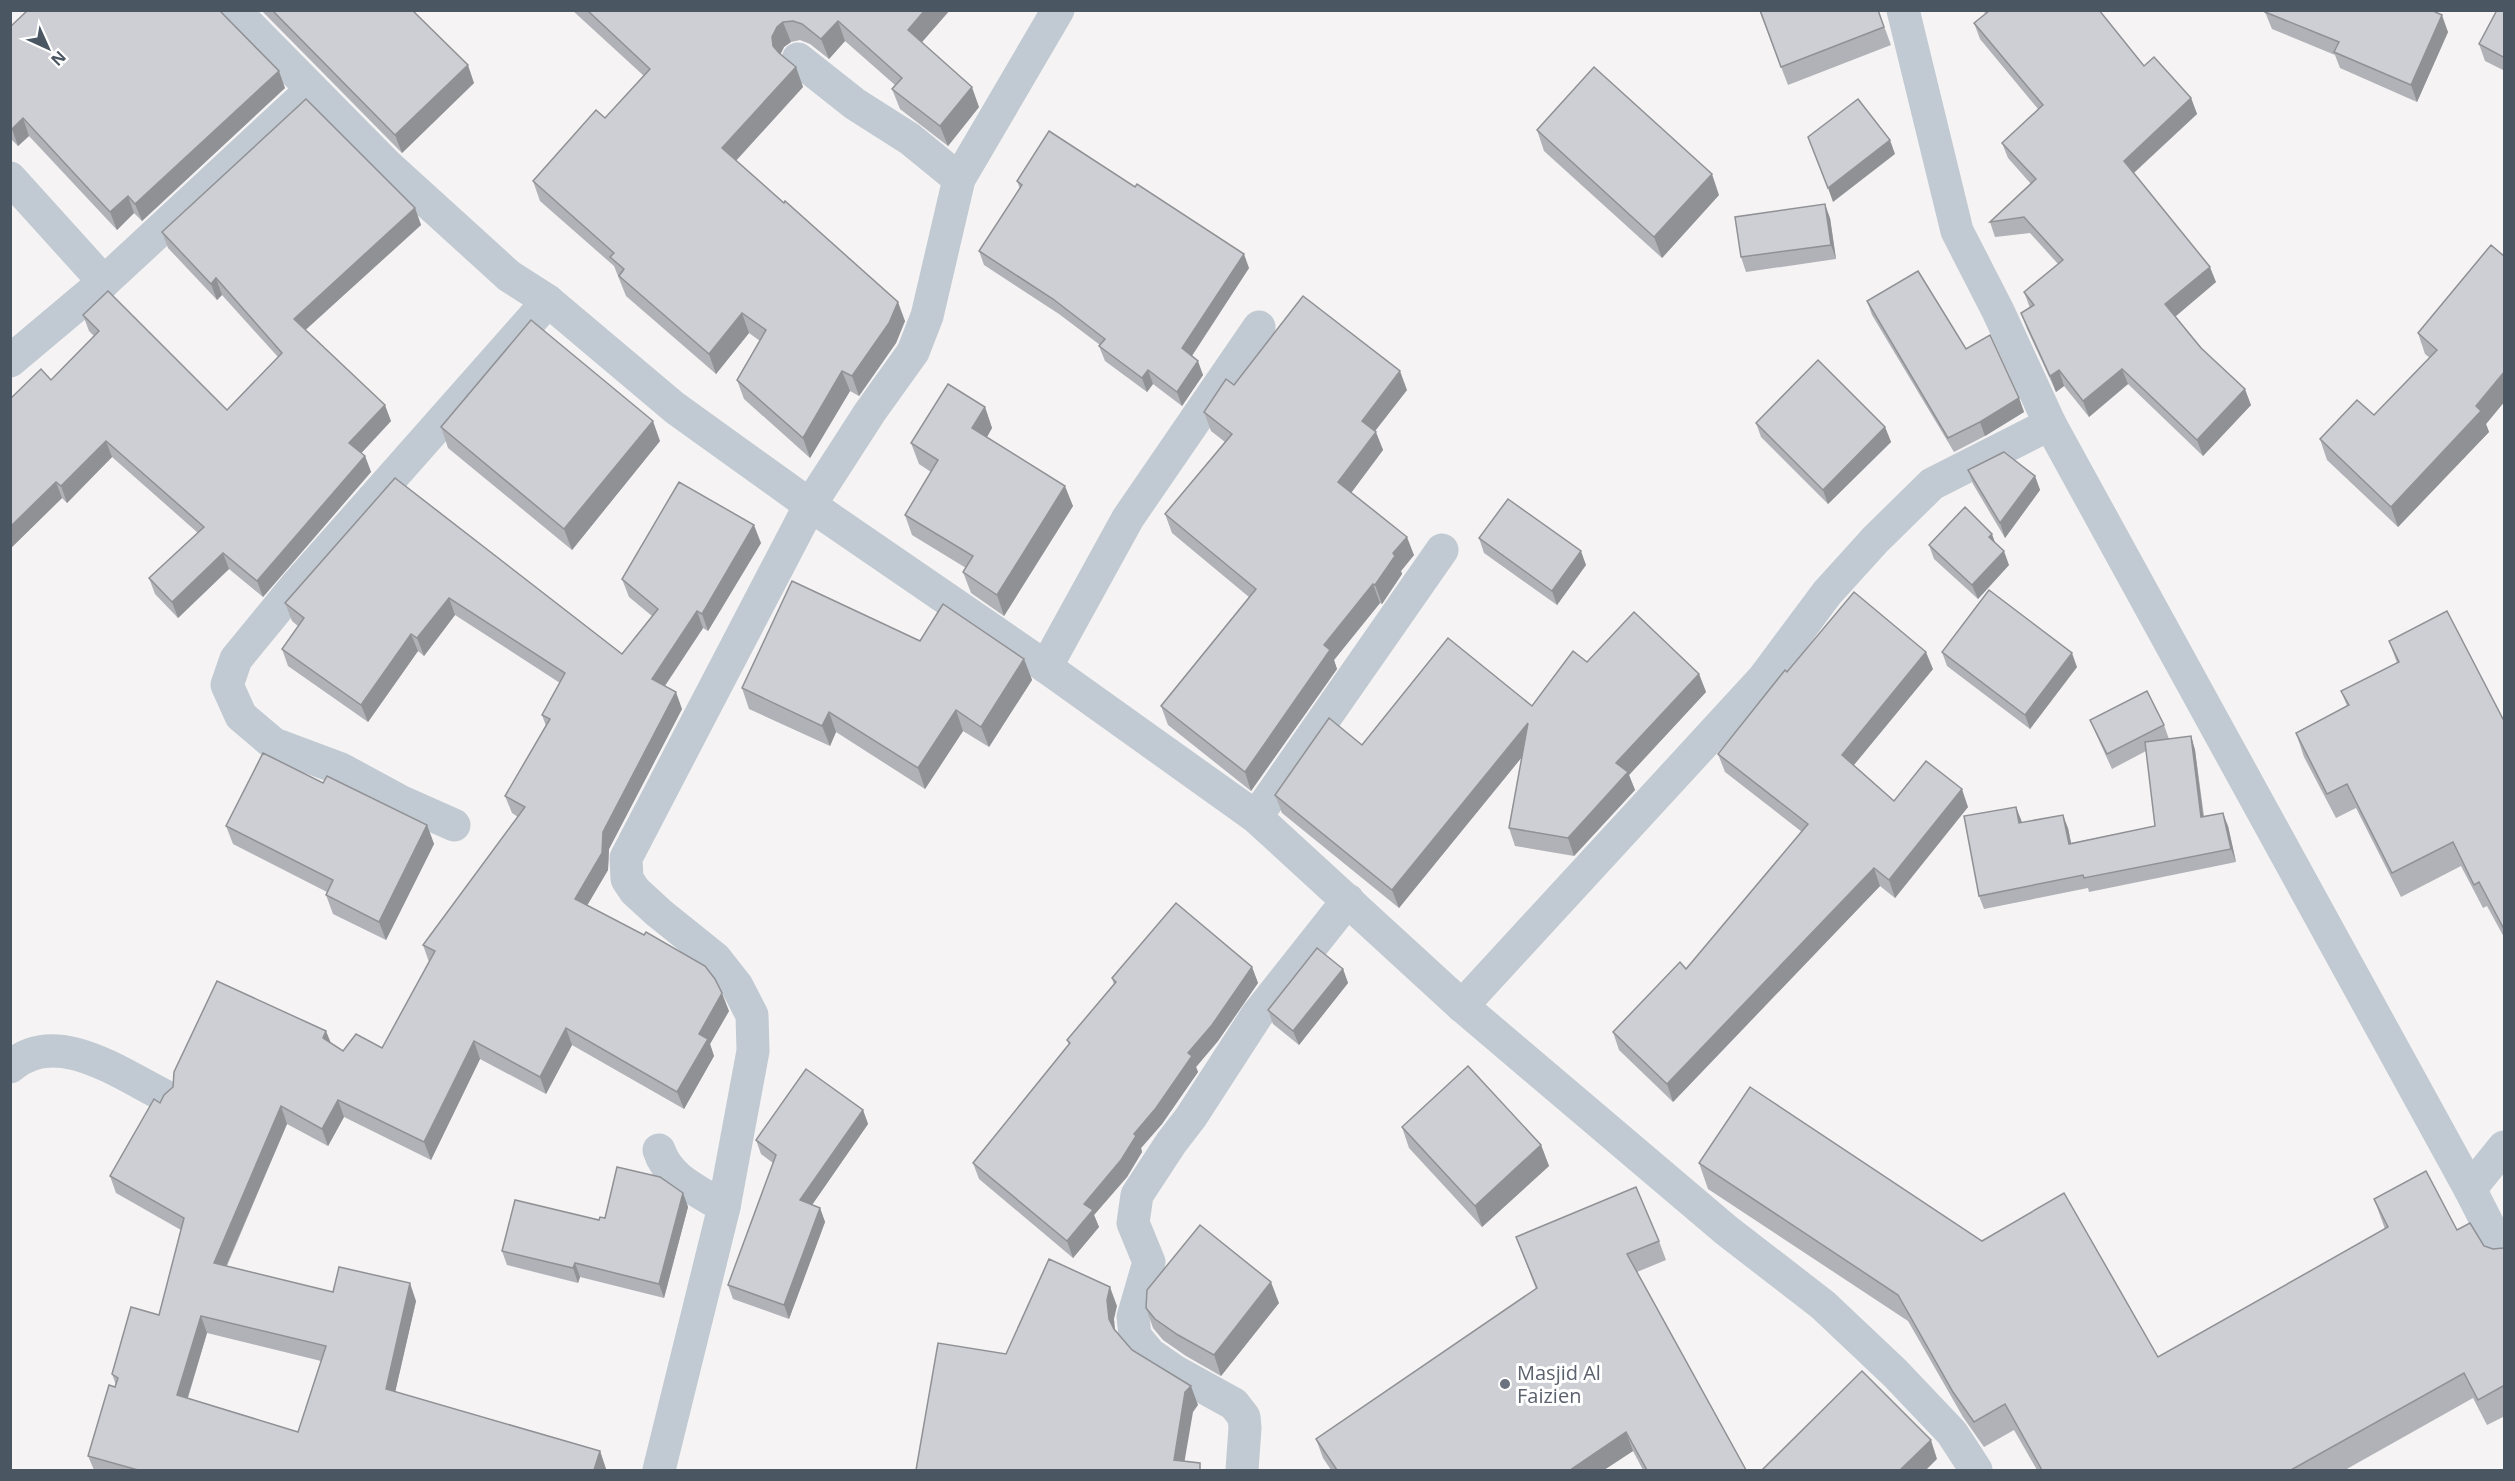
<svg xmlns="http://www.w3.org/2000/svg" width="2515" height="1481" viewBox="0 0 2515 1481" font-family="'Open Sans',sans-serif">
<rect width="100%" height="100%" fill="#f5f3f3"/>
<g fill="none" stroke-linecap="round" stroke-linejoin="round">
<!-- minor -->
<g stroke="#c1cad2" stroke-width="33">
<path d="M234,10L388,166L509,276L548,301L675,408L810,505L1046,667L1256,817L1462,1006L1726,1230L1823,1305L1895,1373L1952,1433L1976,1470"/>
<path d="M1903,10L1957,231L1998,311L2050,424L2470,1189L2504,1256"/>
<path d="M798,59L855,104L910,139L959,179"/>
<path d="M10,178L104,282"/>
<path d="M10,361L104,282L311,90"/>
<path d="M1046,667L1128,518L1259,327"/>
<path d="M1256,817L1442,550"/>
<path d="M454,825L400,801L341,769L274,744L241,716L227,685L236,659L295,587L548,301"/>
<path d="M1462,1006L1763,679L1827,593L1875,540L1932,484L2050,424"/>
<path d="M10,1067C55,1026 119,1073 163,1095"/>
<path d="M659,1150C668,1179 699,1191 724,1207"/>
<path d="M2470,1189L2504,1147"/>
<path d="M659,1470L724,1207L753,1051L752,1015L737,986L715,958L659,913L635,891L627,879L626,858L810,505L870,412L913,352L927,316L959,179L1058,10"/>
<path d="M1242,1470L1245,1428L1244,1417L1234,1404L1176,1372L1150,1354L1135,1336L1133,1317L1149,1262L1133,1223L1137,1195L1171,1143L1191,1117L1257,1015L1348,900"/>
</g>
</g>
<!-- wall -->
<g fill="#b0b2b7" fill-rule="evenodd">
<path d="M261,10H412L474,83L402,153Z"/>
<path d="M572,10H950L922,42L979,107L948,146L900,109L892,89L895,85L845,41L829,59L810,44L800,40L791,42L784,47L780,55L796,67L803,87L736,161L905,321L896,343L859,396L850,391L810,458L744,399L737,380L760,341L749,333L716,374L626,296L614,266L540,201L533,181L605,118L644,76Z"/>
<path d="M1759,10H1878L1891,45L1788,85Z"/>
<path d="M1984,10H2099L2144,66L2191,98L2197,114L2134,173L2216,282L2175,317L2251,405L2203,456L2128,384L2089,417L2064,386L2056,392L2027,329L2021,313L2030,308L2024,292L2058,264L2030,233L1995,237L1990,222L2031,184L2008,158L2002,143L2038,109L1980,39L1974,23L1985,14Z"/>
<path d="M2266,10H2435V12L2448,32L2417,102L2340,68L2335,55L2272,29L2265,12Z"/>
<path d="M2505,10V71L2485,61L2479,44Z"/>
<path d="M10,27L285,88L142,221L134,213L117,230L29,136L18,146L10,138Z"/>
<path d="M1537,130L1719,195L1662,258L1544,151Z"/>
<path d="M1017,181L1249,268L1192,356L1203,375L1182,406L1153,384L1147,392L1105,361L1099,346L1100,345L1059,314L984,265L979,251L1020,189Z"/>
<path d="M415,208L421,225L305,330L391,421L361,453L365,456L371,472L263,597L229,569L178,618L155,594L149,578L198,533L112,457L67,503L62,498L10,549V399L51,380L94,336L89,331L83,315L227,410L278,357L222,295L217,300L168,248L162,232Z"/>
<path d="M1830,218L1836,259L1746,272L1741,257Z"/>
<path d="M2505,257V401L2486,424L2489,432L2398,527L2327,460L2320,439L2374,415L2430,358L2425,354L2418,333Z"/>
<path d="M1867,301L1966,349L2019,398L2024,412L1985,436L1954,452L1872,315Z"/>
<path d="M1234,385L1407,390L1375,431L1383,450L1351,493L1414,555L1401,571L1402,574L1382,604L1380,603L1334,660L1337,669L1251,791L1168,725L1161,706L1249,597L1172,533L1165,514L1225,442L1211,431L1204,412Z"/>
<path d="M985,407L992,428L987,437L1073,506L1004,616L971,593L963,572L966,568L912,535L905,515L931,472L919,464L911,443Z"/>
<path d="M1756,423L1885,427L1891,442L1828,504L1761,437Z"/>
<path d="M441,427L660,441L572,550L448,448Z"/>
<path d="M1968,470L2035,476L2040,490L2005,538L1973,484Z"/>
<path d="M395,478L622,654L652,616L629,597L622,579L761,543L708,631L703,628L665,686L682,709L609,849L608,870L587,905L729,1011L710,1044L714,1056L684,1109L572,1045L546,1094L480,1059L431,1160L344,1117L328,1146L287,1124L227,1266L333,1292L416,1301L395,1392L600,1451L606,1469V1470H94L88,1456L116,1385L112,1374L159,1315L181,1230L116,1193L110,1176L160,1103L331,1043L343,1051L382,1048L429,962L423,945L518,817L512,813L505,796L546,726L542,715L560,683L455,615L424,656L418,651L368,722L288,666L282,649L298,626L292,621L285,603ZM207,1333L321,1361L298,1432L188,1398Z"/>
<path d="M1479,538L1586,565L1557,605L1484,553Z"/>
<path d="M1929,545L2009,565L1978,599L1934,559Z"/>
<path d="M920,641L1024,659L1032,680L989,747L963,731L925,789L836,732L830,746L749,709L742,688Z"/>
<path d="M2389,641L2505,723V939L2487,906L2483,908L2461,866L2401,897L2356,808L2336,818L2304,757L2296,733L2347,706L2341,691L2397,663Z"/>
<path d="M1942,652L2077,667L2030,729L1947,666Z"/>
<path d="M1587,662L1699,674L1706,692L1629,775L1635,790L1574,856L1515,846L1509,828L1522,757L1399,908L1282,813L1275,795L1362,745L1532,706Z"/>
<path d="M1933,669L1854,765L1894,801L1968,807L1895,898L1880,886L1673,1102L1619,1050L1613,1032L1686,969L1802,832L1725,772L1718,754L1787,672Z"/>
<path d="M2090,720L2164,725L2169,739L2191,736L2195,750L2204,816L2228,826L2236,862L2089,892L2088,888L1984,909L1979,896L2016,807L2022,822L2068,828L2071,843L2155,826L2146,751L2112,769L2096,734Z"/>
<path d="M323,783L427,825L434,844L386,940L333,914L326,895L327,892L233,844L226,826Z"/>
<path d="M1252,967L1258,983L1218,1041L1196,1067L1198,1072L1162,1124L1141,1148L1142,1152L1127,1177L1094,1215L1099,1227L1073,1258L979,1179L973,1163L1069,1045L1067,1040L1114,985L1112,978Z"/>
<path d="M1343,969L1348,983L1299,1045L1273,1024L1268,1010Z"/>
<path d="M863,1110L868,1124L812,1205L820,1208L825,1222L789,1319L733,1299L728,1285L773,1163L761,1154L756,1140Z"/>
<path d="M1402,1127L1541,1145L1549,1166L1482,1227L1409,1148Z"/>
<path d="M1699,1163L1982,1241L2158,1357L2385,1229L2374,1199L2457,1230L2484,1246L2493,1249L2503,1248L2505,1246V1416L2487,1425L2473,1398L2345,1470H2037L2014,1430L1984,1447L1963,1417L1908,1321L1708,1189Z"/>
<path d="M683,1193L688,1207L664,1298L580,1277L578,1283L507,1265L502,1251Z"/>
<path d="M1516,1237L1659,1241L1666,1260L1637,1272L1746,1470H1643L1633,1451L1604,1470H1331L1323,1458L1316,1439L1536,1289Z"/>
<path d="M1279,1303L1221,1376L1186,1356L1163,1340L1153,1328L1146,1308Z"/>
</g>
<!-- shaded-wall -->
<g fill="#909195">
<path d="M925,10H950L915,50L908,30Z"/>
<path d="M2442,15L2448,32L2417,102L2411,85Z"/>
<path d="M838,21L845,41L829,59L821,39Z"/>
<path d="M783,22L791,42L784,47L779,57L773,46L772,37L777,27Z"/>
<path d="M468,65L474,83L402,153L395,135Z"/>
<path d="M796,67L803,87L729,168L722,148Z"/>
<path d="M279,71L285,88L142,221L135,204Z"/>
<path d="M972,87L979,107L948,146L940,126Z"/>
<path d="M2191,98L2197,114L2129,177L2124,161Z"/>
<path d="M23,118L29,136L18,146L12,129Z"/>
<path d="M1890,140L1895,154L1833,202L1828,188Z"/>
<path d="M1712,174L1719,195L1662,258L1654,237Z"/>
<path d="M128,196L134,213L117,230L110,212Z"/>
<path d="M1825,204L1830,218L1836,259L1831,245Z"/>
<path d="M415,208L421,225L300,335L294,319Z"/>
<path d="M1244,254L1249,268L1187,363L1182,348Z"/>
<path d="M2210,267L2216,282L2171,320L2165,304Z"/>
<path d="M216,278L222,295L217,300L211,284Z"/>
<path d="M898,302L905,321L896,343L859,396L852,376Z"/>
<path d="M742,313L749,333L716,374L709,354Z"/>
<path d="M1198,361L1203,375L1182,406L1177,392Z"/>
<path d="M2122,369L2128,384L2089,417L2083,401Z"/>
<path d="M1148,370L1153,384L1147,392L1142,378Z"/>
<path d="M2059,370L2064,386L2056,392L2050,376Z"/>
<path d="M842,371L850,391L810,458L803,438Z"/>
<path d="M1400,371L1407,390L1368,440L1362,421Z"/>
<path d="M2505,371V401L2486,424L2489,432L2398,527L2391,507Z"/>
<path d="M2245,389L2251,405L2203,456L2197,440Z"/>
<path d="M2019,398L2024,412L1985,436L1980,422Z"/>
<path d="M385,405L391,421L355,460L349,443Z"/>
<path d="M985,407L992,428L980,449L972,428Z"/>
<path d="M653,421L660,441L572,550L564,529Z"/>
<path d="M1885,427L1891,442L1828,504L1823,490Z"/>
<path d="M1376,432L1383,450L1345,501L1338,482Z"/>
<path d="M106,441L112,457L67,503L61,486Z"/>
<path d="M365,456L371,472L263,597L257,581Z"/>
<path d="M2035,476L2040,490L2005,538L2000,523Z"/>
<path d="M56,482L62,498L10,549V527Z"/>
<path d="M1065,486L1073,506L1004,616L997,595Z"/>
<path d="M754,525L761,543L708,631L702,614Z"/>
<path d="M1992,534L1997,548L1989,537Z"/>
<path d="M1407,537L1414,555L1401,571L1402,574L1382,604L1375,585L1393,553Z"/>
<path d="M1581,551L1586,565L1557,605L1552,591Z"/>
<path d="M2004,551L2009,565L1978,599L1972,585Z"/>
<path d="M223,553L229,569L178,618L172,602Z"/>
<path d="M1373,584L1380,603L1334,660L1337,669L1251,791L1245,772L1324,645Z"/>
<path d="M449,598L455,615L424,656L417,638Z"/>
<path d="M697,611L703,628L658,696L652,679Z"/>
<path d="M411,634L418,651L368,722L361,705Z"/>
<path d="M1926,652L1933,669L1848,772L1842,755Z"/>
<path d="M2072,653L2077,667L2030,729L2025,715Z"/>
<path d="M1024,659L1032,680L989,747L981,727Z"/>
<path d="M1699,674L1706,692L1629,775L1635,790L1574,856L1568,838L1616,763Z"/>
<path d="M676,692L682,709L609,849L608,870L581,916L575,899L603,832Z"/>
<path d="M956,710L963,731L925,789L918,768Z"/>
<path d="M829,712L836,732L830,746L822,726Z"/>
<path d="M1528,723L1535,741L1399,908L1392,890Z"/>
<path d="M2191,736L2195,750L2205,831L2201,817Z"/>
<path d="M1962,789L1968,807L1895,898L1889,880Z"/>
<path d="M2016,807L2021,820L2024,836L2019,823Z"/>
<path d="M2223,813L2228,826L2236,862L2231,849Z"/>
<path d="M2063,815L2068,828L2074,857L2069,844Z"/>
<path d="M427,825L434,844L386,940L379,922Z"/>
<path d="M1874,868L1880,886L1673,1102L1667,1084Z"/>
<path d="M1252,967L1258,983L1218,1041L1196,1067L1198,1072L1162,1124L1141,1148L1142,1152L1127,1177L1094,1215L1099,1227L1073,1258L1067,1241L1084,1204L1134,1134L1188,1053Z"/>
<path d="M1343,969L1348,983L1299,1045L1293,1031Z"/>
<path d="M722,993L729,1011L710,1044L714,1056L684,1109L677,1092L699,1034Z"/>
<path d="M566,1028L572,1045L546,1094L540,1077Z"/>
<path d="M326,1031L333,1048L323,1038Z"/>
<path d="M474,1041L480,1059L431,1160L424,1142Z"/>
<path d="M338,1100L344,1117L328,1146L322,1129Z"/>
<path d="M281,1106L287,1124L220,1280L214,1263Z"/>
<path d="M863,1110L868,1124L805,1215L800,1200Z"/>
<path d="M1541,1145L1549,1166L1482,1227L1475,1206Z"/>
<path d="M683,1193L688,1207L664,1298L659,1284Z"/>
<path d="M820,1208L825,1222L789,1319L784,1305Z"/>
<path d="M575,1263L580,1277L578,1283L573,1268Z"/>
<path d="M1271,1282L1279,1303L1221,1376L1214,1355Z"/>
<path d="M410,1283L416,1301L392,1406L386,1389Z"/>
<path d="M1110,1287L1117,1306L1114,1319L1116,1338L1109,1319L1107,1300Z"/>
<path d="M201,1316L207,1333L183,1413L177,1395Z"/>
<path d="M1191,1386L1198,1405L1193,1412L1183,1470L1174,1460L1185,1392Z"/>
<path d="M1626,1432L1633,1451L1604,1470H1570Z"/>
<path d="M1931,1440L1937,1459L1926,1470H1900Z"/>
<path d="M600,1451L606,1469V1470H594Z"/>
</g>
<!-- building -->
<g fill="#cdcfd5" stroke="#909195" stroke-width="1.5" fill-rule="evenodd">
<path d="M28,10H219L279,71L135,204L128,196L110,212L23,118L12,129L10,127V27Z"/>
<path d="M272,10H412L468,65L395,135Z"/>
<path d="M587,10H925L908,30L972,87L940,126L892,89L902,78L838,21L821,39L802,24L793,21L783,22L777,27L772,37L773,46L779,53L796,67L722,148L784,203L785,201L898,302L889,323L852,376L842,371L803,438L737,380L766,330L742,313L709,354L619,276L624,269L610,257L614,253L533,181L596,110L605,118L650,69Z"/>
<path d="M1760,10H1878L1884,27L1781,67Z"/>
<path d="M1988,10H2099L2144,66L2154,57L2191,98L2124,161L2210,267L2165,304L2201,348L2245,389L2197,440L2122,369L2083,401L2059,370L2050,376L2021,313L2034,305L2024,292L2063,260L2024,217L1990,222L2036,179L2002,143L2043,105L1974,23L1989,11Z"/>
<path d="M2266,10H2431L2442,15L2411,85L2334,52L2339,42L2265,12Z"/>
<path d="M2497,10H2505V58L2479,44Z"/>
<path d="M1594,67L1712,174L1654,237L1537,130Z"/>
<path d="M306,99L415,208L294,319L385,405L349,443L365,456L257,581L223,553L172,602L149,578L204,527L106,441L61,486L56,482L10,527V399L41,369L51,380L99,331L83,315L108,291L227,410L282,353L216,278L211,284L162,232Z"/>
<path d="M1858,99L1890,140L1828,188L1808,137Z"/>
<path d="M1049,131L1135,187L1137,184L1244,254L1182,348L1198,361L1177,392L1148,370L1142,378L1099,346L1105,339L1053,299L979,251L1022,185L1017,181Z"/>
<path d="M1825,204L1831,245L1741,257L1735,217Z"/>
<path d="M2491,245L2505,257V371L2476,406L2481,411L2391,507L2320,439L2357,400L2374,415L2437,350L2418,333Z"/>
<path d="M1918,271L1966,349L1990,335L2019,398L1980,422L1948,438L1867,301Z"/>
<path d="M1303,296L1400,371L1362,421L1376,432L1338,482L1407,537L1393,553L1395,556L1375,585L1373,584L1324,645L1330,650L1245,772L1161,706L1256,589L1165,514L1232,434L1204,412L1226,379L1234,385Z"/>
<path d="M531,320L653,421L564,529L441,427Z"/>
<path d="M1818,360L1885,427L1823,490L1756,423Z"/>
<path d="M948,384L985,407L972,428L1065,486L997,595L963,572L973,556L905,515L938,460L911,443Z"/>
<path d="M2004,452L2035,476L2000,523L1968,470Z"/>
<path d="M395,478L622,654L658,609L622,579L679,482L754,525L702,614L697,611L652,679L676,692L603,832L602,853L575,899L644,935L646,932L705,966L715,979L722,993L699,1034L708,1039L677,1092L566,1028L540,1077L474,1041L424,1142L338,1100L322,1129L281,1106L214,1263L333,1292L339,1267L410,1283L386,1389L600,1451L594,1470H138L88,1456L109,1385L115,1387L118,1378L112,1374L131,1307L159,1315L184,1218L110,1176L154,1099L160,1103L164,1095L173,1087L174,1072L217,981L326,1031L323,1038L343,1051L356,1034L382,1048L435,951L423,945L525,807L505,796L550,719L542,715L565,673L449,598L417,638L411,634L361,705L282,649L304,618L285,603ZM201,1316L326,1346L298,1432L177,1395Z"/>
<path d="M1508,499L1581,551L1552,591L1479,538Z"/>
<path d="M1965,507L1992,534L1989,537L2004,551L1972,585L1929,545Z"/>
<path d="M792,581L920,641L943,604L1024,659L981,727L956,710L918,768L829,712L822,726L742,688Z"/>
<path d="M1989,590L2072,653L2025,715L1942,652Z"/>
<path d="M1854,592L1926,652L1842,755L1894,801L1926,761L1962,789L1889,880L1874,868L1667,1084L1613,1032L1680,962L1686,969L1808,824L1718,754L1785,670L1787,672Z"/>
<path d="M2447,611L2505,723V931L2479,882L2474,885L2453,842L2392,873L2347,784L2327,794L2296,733L2349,705L2341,691L2399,662L2389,641Z"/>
<path d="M1634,612L1699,674L1616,763L1628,772L1568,838L1509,828L1528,723L1392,890L1275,795L1329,718L1362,745L1448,638L1532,706L1573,651L1587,662Z"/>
<path d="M2147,691L2164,725L2107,754L2090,720Z"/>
<path d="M2191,736L2201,817L2223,813L2231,849L2084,878L2083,875L1979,896L1964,816L2016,807L2019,823L2063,815L2069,844L2155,826L2145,742Z"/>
<path d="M263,753L323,783L327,776L427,825L379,922L326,895L333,880L226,826Z"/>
<path d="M1176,903L1252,967L1212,1025L1188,1053L1192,1056L1156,1108L1134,1134L1136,1136L1121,1160L1084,1204L1093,1210L1067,1241L973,1163L1070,1043L1067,1040L1116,982L1112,978Z"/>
<path d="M1317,948L1343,969L1293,1031L1268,1010Z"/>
<path d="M1468,1066L1541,1145L1475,1206L1402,1127Z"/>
<path d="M806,1069L863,1110L800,1200L820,1208L784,1305L728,1285L776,1155L756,1140Z"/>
<path d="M1750,1087L1982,1241L2064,1193L2158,1357L2388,1227L2374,1199L2426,1171L2457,1230L2470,1223L2484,1246L2493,1249L2503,1248L2505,1246V1385L2478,1400L2464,1373L2291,1470H2042L2005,1404L1974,1422L1953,1392L1898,1295L1699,1163Z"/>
<path d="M617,1167L660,1177L683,1193L659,1284L575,1263L573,1268L502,1251L515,1200L599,1220L600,1217L605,1218Z"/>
<path d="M1636,1187L1659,1241L1627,1254L1746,1470H1647L1626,1432L1570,1470H1337L1316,1439L1537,1288L1516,1237Z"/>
<path d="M1200,1225L1271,1282L1214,1355L1178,1335L1155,1319L1146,1308L1147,1290Z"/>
<path d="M1049,1259L1110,1287L1107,1300L1109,1319L1114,1329L1132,1350L1191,1386L1185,1392L1174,1460L1200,1463V1470H916L938,1343L1006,1354Z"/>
<path d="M1862,1371L1931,1440L1900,1470H1762Z"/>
</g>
<!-- markers -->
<circle fill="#6b7280" stroke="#fff" stroke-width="2" cx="1505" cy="1384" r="6"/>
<g text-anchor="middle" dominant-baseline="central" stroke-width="6" stroke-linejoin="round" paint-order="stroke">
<!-- worship labels -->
<g font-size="20" fill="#5b616d" stroke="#fff" text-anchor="start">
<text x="1517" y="1372">Masjid Al<tspan x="1517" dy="23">Faizien</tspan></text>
</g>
</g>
<!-- border -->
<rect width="2515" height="1481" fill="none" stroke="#4a5661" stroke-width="24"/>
<!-- north arrow -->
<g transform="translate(48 48) rotate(135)" stroke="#ffffff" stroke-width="4.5" paint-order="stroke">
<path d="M0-4.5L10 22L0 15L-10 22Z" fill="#4a5661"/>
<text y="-9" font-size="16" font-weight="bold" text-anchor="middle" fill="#4a5661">N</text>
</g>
</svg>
